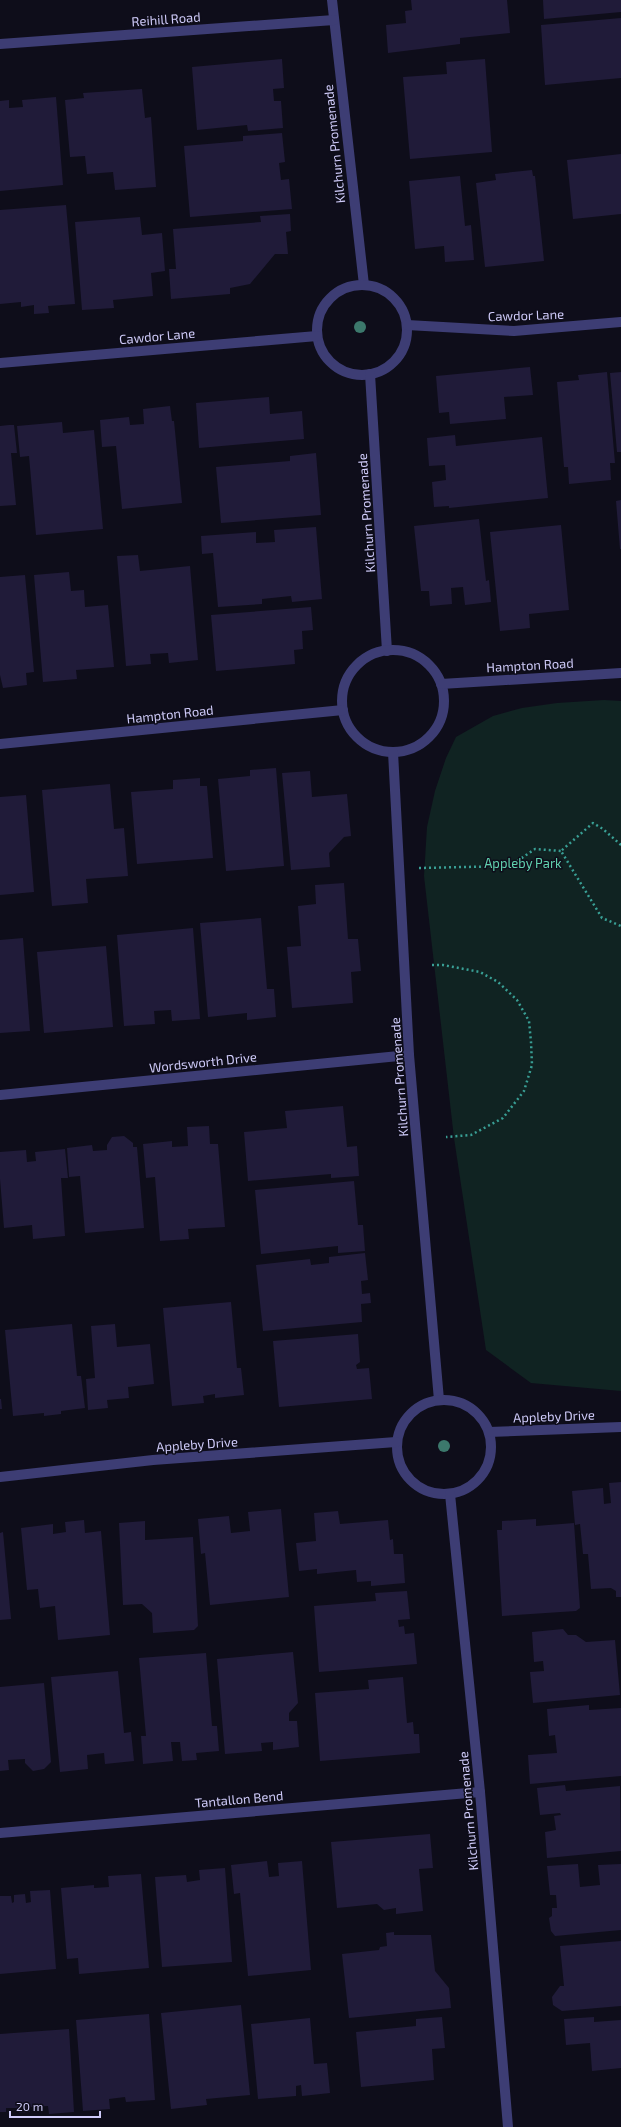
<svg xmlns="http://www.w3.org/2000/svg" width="621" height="2127" viewBox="0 0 621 2127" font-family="'Exo 2',sans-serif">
<rect width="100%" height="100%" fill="#0e0d1a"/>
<!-- green -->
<path fill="#102322" d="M604,700L621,701V1391L531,1383L486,1350L454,1138L424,876L427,827L435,791L446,758L456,737L493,716L522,708L557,703Z"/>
<!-- building -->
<g fill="#201b39">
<path d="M411,0H507L510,33L460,38V44L388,53L386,25L406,23L405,11L412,10Z"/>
<path d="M543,0H621V12L544,19Z"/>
<path d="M621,18V78L545,85L541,25Z"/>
<path d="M282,59L284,88L273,89L274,101H281L283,128L248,131L247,125L197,130L192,67Z"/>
<path d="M485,59L492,152L410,159L403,77L447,74L446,62Z"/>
<path d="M142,89L145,118L151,117L156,187L115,190L113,172L87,174L85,156L70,157L65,100L84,98L83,93Z"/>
<path d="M56,97L63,185L0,191V101L9,100V108L23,107L22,100Z"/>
<path d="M282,133L285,162L279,163L281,180L289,179L292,209L190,217L184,146L243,141V136Z"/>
<path d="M621,154V214L573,219L567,160Z"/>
<path d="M532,170L533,176H535L544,261L485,267L476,183L496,180L495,174Z"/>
<path d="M460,176L465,226L471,225L474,260L445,262L444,246L415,249L409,181Z"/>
<path d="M66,205L75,304L48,306L49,313L34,314V305L21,307V302L0,304V210Z"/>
<path d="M290,214L291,231L286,232L288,254H275L250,284L230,288V294L171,299L169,269H176L173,229L261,222L260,216Z"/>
<path d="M140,217L142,235L162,233L165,271L151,273L153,296L113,300L114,308L82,310L75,222Z"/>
<path d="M530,367L533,395L504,397L506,419L450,424L449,412L439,413L436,376Z"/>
<path d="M607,372L615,463H610L611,480L569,484L568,467H564L557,382L579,380L578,375Z"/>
<path d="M621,372V452H617L610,373Z"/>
<path d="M269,397L270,414L302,411L304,439L199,448L196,403Z"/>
<path d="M170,406L172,421H174L182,503L122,509L116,446L102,447L100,420L129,417L130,425L144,424L143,409Z"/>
<path d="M62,422L63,433L94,430L103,529L36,535L29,456L20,457L17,426Z"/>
<path d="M9,425H14L17,453H11L16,505L0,506V426Z"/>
<path d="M455,435L456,446L542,437L548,498L449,508V506L434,507L432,482L446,480L445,465L429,466L427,438Z"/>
<path d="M316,453L321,515L221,523L216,467L290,461V456Z"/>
<path d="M621,500V549H620L616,501Z"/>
<path d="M479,519L486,581L489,580L491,602L465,605L463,587L451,588L452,604L430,606L429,591H421L414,526Z"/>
<path d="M561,525L569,610L529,614L530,628L500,631L490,532Z"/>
<path d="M316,527L322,599L292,602L291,596L262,599V604L218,607L213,553L202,554L201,536L256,532V543L275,542L274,530Z"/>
<path d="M138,555L140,571L190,566L198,660L169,663L168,653L150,654L151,664L126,666L117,556Z"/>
<path d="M69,572L71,591L84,590L85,607L108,605L114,667L76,670L77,679L43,682L34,575Z"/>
<path d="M25,575L34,672L26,673L27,685L3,688L0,675V577Z"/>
<path d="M311,607L313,630L302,631L303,649L294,650L295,664L216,671L211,615Z"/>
<path d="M276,768L284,866L226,871L218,779L250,776V770Z"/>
<path d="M310,771L312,797L347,794L351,836L344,837L329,853L330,867L291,870L282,773Z"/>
<path d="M200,778V786H207L213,858L137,864L131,792L173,789V780Z"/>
<path d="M110,784L114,829L124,828L128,876L86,879L88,903L52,906L42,790Z"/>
<path d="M26,795L34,892L0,895V797Z"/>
<path d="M344,883L348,939H358L361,971L351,972L353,1003L292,1008L287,947L301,946L298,906L316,904L315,885Z"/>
<path d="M261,918L267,989H274L276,1017L247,1020V1013L208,1017L200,923Z"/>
<path d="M193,928L200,1019L172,1021L171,1010L154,1011L155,1024L124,1026L117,935Z"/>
<path d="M23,938L30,1031L0,1033V940Z"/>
<path d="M106,946L113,1027L44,1033L37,952Z"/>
<path d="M343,1106L347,1147L357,1146L359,1176L331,1178V1174L248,1181L244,1132L287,1128L285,1111Z"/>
<path d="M209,1126L210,1144H218L225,1227L188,1229L189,1239L160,1241L155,1177L146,1178L143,1144L172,1141V1147L188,1146L187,1127Z"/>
<path d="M124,1136L133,1143V1147H137L144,1228L85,1233L80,1176L69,1177L67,1148L92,1145L93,1151L107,1150V1145L112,1137Z"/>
<path d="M65,1149L68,1178H61L65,1236L33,1239L32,1225L4,1228L0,1179V1152L26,1150L27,1162L36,1161L35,1152Z"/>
<path d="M354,1181L358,1225H363L365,1251L338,1253V1246L261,1254L255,1190Z"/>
<path d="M365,1253L368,1280L361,1281L362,1294L370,1293L371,1303L361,1304L362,1322L263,1331L256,1265L310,1259L311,1265L329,1263V1257Z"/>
<path d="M231,1302L237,1368H241L244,1395L215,1398V1394L203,1396L204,1403L172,1406L163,1308Z"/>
<path d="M72,1324L77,1376H81L85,1408L61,1411V1414L44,1416V1413L13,1416L5,1330Z"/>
<path d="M115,1324L117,1347L150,1344L154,1384L128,1387L129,1398L107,1400L108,1408L88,1410L86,1379L95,1378L91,1326Z"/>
<path d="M358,1334L360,1362L356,1365L357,1369L369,1368L372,1399L279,1407L273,1341Z"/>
<path d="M0,1399H1L2,1409H0Z"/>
<path d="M621,1482V1597H616V1591L611,1588L591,1589L588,1554H583L580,1524L575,1525L572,1491L603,1488L604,1504L611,1503L609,1483Z"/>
<path d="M281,1509L289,1597L210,1605L205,1553L201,1554L198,1519L229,1516L231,1533L250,1531L248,1512Z"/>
<path d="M338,1511L340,1524L388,1520L390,1540L393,1539L394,1554H403L405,1583L371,1586V1581L357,1582L356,1570L317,1574V1569L299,1571L296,1543L316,1541L314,1513Z"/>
<path d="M536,1519V1526L574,1523L580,1608L576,1611L502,1616L497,1530H502V1521Z"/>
<path d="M84,1520L85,1533L101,1531L110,1635L58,1640L55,1606L40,1608L38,1589L27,1590L21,1528L53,1524V1534L66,1532L65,1522Z"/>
<path d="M145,1521V1540L193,1537L198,1626L194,1630L153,1633L152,1613L142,1604L123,1605L119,1523Z"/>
<path d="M3,1532L11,1619L0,1620V1533Z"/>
<path d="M407,1591L410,1619L398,1620L399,1627L404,1626L405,1634L414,1633L417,1664L319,1672L314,1606L376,1601L375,1593Z"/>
<path d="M563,1629L568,1635H576L586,1642L615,1640L620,1695L533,1703L530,1672L544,1671L543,1661L534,1662L532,1632Z"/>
<path d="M293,1652L298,1703L289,1713V1721H297L299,1747L273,1750V1742L261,1743L262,1751L225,1754L217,1659Z"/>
<path d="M206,1653L212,1726H217L219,1751L196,1753L197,1760L182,1761L180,1742H171L173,1761L143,1764L141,1736H146L139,1658Z"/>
<path d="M118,1671L124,1733L131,1732L134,1761L105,1764L104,1753L87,1755L88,1769L60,1772L51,1677Z"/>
<path d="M403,1677L407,1723L413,1722L414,1734H419L420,1753L320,1761L315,1693L369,1689L368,1680Z"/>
<path d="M44,1683L51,1762L44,1769L33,1771L25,1763V1759L8,1760L9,1770L0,1771V1687Z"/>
<path d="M589,1705V1710L621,1708V1776L530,1784L528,1755L557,1753L555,1735L549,1736L547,1709Z"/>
<path d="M565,1785L566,1791L620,1786L621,1851L547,1858L545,1832L556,1830L554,1816L561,1815L560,1813L540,1815L537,1788Z"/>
<path d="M430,1834L433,1868L419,1869L423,1911L396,1914V1908L384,1910L377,1904L337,1908L331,1842Z"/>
<path d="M267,1861L269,1877L279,1876L278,1863L302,1861L311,1970L248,1976L240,1893L234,1894L231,1865Z"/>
<path d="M578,1864L580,1887L600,1885L598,1865L621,1864V1930L555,1936L551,1931L549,1918L552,1916V1908H557L556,1895H550L547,1866Z"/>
<path d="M225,1868L232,1962L162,1967L155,1877L186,1875L187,1882L200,1880L199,1870Z"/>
<path d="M141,1874L149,1968L79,1974L78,1958L67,1959L61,1888L94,1885V1888L109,1887L108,1876Z"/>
<path d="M50,1890L56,1969L0,1974V1896H11L12,1903L14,1902V1895L25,1894L26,1903L31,1902L30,1891Z"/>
<path d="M394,1932V1935H431L435,1971L449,1988L451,2008L349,2018L342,1954L379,1950L380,1947L387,1946L386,1933Z"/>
<path d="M621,1941V2006L562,2011L553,2005L552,1997L560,1986H564L560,1946Z"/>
<path d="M241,2005L250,2095L206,2099L207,2105L171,2109L161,2013Z"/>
<path d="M149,2014L155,2100L126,2102L125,2097L109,2099L110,2109L83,2111L76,2020Z"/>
<path d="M442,2017L445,2048L432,2049L434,2080L361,2087L356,2032L416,2026V2019Z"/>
<path d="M594,2017V2022L621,2020V2068L592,2071L590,2043L566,2045L564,2019Z"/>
<path d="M310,2018L314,2064L327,2063L330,2093L302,2096L301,2085L296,2086V2096L258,2099L251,2024Z"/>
<path d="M69,2029L74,2112L49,2114L48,2106L30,2107V2112L19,2113V2108H6V2112H0V2034Z"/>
</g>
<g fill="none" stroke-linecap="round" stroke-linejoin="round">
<!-- path -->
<g stroke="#399f95" stroke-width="2.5" stroke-dasharray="2 3" stroke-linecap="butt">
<path d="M621,845L603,829L593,823L561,851L602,918L621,926"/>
<path d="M419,868L510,866L535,849L561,851"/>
<path d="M432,965H443L480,972L498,982L517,1000L529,1021L531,1042L532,1065L524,1091L503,1118L471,1135L446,1137"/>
</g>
<!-- street -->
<g stroke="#3d3d74" stroke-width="10">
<path d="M332,0L364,285"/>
<path d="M0,44L334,20"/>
<circle cx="362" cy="330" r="45"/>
<path d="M407,325L514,331L621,322"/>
<path d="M0,363L317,336"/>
<path d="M370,374L387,651"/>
<circle cx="393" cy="701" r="51"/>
<path d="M441,684L621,673"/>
<path d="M0,744L343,710"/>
<path d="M393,752L409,1055L439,1400"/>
<path d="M0,1095L409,1055"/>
<circle cx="444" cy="1447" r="47"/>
<path d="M489,1432L621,1427"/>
<path d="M0,1477L153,1460L396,1442"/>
<path d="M450,1494L480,1792L508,2127"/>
<path d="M0,1833L480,1792"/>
</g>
</g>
<!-- trees -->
<g fill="#3c786c">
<circle cx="360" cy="327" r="6"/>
<circle cx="444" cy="1446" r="6"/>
</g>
<g text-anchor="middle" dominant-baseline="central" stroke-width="3" stroke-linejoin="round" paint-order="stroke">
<!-- street labels -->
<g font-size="13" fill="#cfcbf9" stroke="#0e0d1a">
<text transform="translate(166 19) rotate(-4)">Reihill Road</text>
<text transform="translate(334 144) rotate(-96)">Kilchurn Promenade</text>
<text transform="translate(526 315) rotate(-2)">Cawdor Lane</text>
<text transform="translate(157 336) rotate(-5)">Cawdor Lane</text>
<text transform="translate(366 513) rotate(-94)">Kilchurn Promenade</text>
<text transform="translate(530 665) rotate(-3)">Hampton Road</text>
<text transform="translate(170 714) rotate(-6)">Hampton Road</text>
<text transform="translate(203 1062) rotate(-6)">Wordsworth Drive</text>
<text transform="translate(399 1077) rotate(-94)">Kilchurn Promenade</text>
<text transform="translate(554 1416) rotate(-2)">Appleby Drive</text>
<text transform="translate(197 1444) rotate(-4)">Appleby Drive</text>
<text transform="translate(239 1799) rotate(-5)">Tantallon Bend</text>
<text transform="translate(468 1811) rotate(-95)">Kilchurn Promenade</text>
</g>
<!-- park labels -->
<g font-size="13" fill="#61d0af" stroke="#0e0d1a">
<text x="523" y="863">Appleby Park</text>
</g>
</g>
<!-- scale -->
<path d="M10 2111v6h90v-6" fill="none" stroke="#cfcbf9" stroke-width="2"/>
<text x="16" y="2111" font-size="12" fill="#cfcbf9" stroke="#0e0d1a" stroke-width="3" paint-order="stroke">20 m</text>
</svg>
